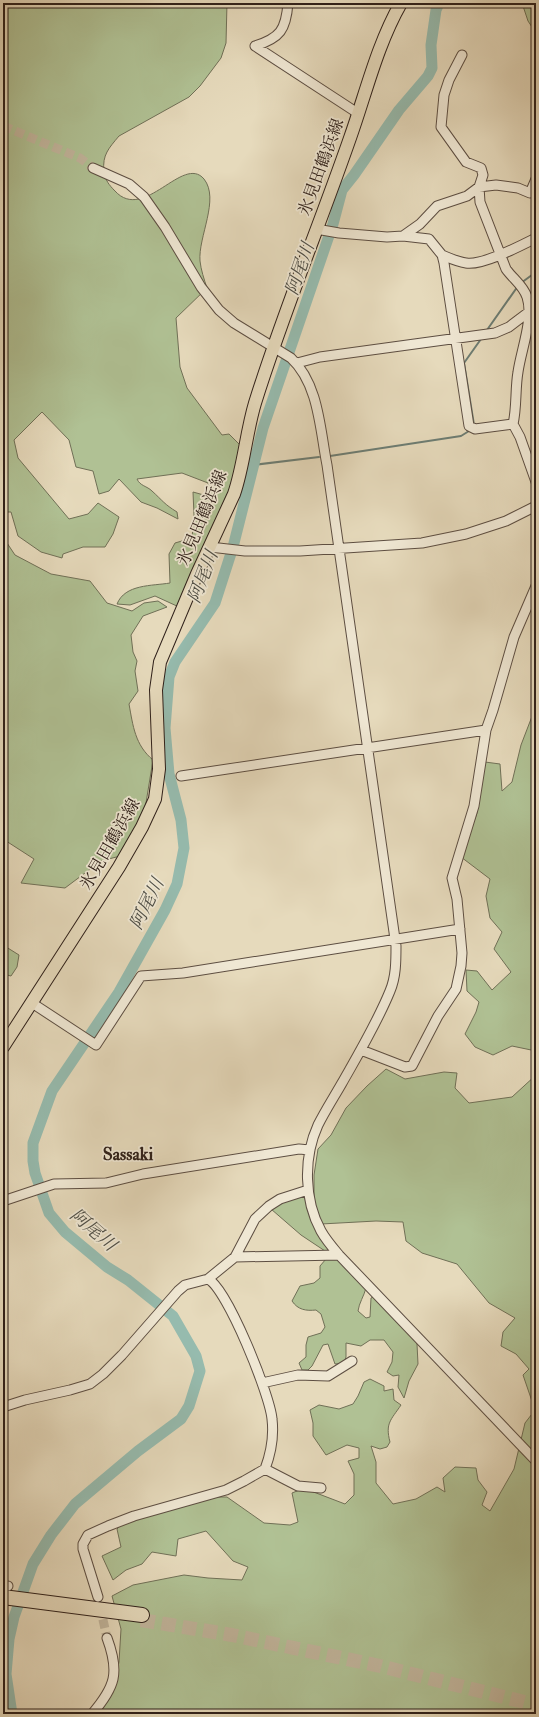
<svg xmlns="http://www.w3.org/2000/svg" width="539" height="1717" font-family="'IM FELL Double Pica','Noto Serif JP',serif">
	<rect width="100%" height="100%" fill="#e6dabc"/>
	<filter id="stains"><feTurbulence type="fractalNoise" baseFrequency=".005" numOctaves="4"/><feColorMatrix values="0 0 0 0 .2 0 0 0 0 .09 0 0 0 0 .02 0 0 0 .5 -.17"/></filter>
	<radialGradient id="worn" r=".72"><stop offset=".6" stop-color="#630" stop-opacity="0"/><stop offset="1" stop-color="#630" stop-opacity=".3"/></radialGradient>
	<!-- green -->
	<path fill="#b0c194" stroke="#707057" d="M3 3H227L226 43 221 58 200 86 189 97 119 136C109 148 102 155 104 171 105 180 109 185 115 191 144 223 183 154 204 179 220 199 198 237 200 261 201 270 204 279 207 288L176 318 180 367 187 388 222 435 229 434 242 447 233 481 179 607 155 596 130 605 117 604C125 584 152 586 170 583L169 554 175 543 192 538 194 515 193 492 211 497 208 483 182 473 137 479C140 486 147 486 152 491 163 501 164 504 177 512L178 519 157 508 141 502 119 479 109 491 99 494 93 471 76 467 69 440 42 412 14 440 18 458 69 519 88 514 98 503 119 517 113 534 105 547H83L63 554 62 558 41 552 18 536 11 512H3Z
		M522 3H536V33L528 21Z
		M3 537 15 555 51 574 90 581 107 603 132 611 144 603 158 601 167 607 143 616 131 635 133 652 137 661 135 671 138 691 129 704C133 726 135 745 153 760L145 809 124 855 101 861 65 888 21 883 34 859 3 839Z
		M536 706V1051L512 1046 493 1055 475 1047 465 1034 476 1012 479 1002 467 991 466 970 477 971 492 990 511 972 494 949 502 932 490 918 486 896 490 879 461 857 477 813 485 762 500 764 502 791 512 782 521 745Z
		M3 945 19 955 17 967 11 976 3 974Z
		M386 1069 405 1079 444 1072 457 1073 455 1088 469 1103 512 1097 536 1075V1714H96L113 1692 119 1662 121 1629 112 1596 133 1585 184 1575 208 1578 242 1580 248 1567 233 1561 206 1531 178 1539 176 1556 152 1552 142 1564 126 1570 113 1580 102 1556 121 1547 117 1529 123 1523 216 1497H227L264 1523 290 1525 298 1522 292 1493 302 1489 311 1491 345 1504 354 1495V1474L348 1461 359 1458V1448L347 1445 326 1455 313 1436V1423L310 1410 319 1405 339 1409 353 1404 358 1396 364 1382 370 1379 384 1386V1391L393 1389 394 1400 401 1405C391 1420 385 1423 390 1442L387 1447 380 1449 371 1446 376 1462V1483L393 1504 416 1499 437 1487 445 1492 443 1478 455 1467 476 1468 478 1480 487 1492 482 1505 490 1511 514 1469 525 1423 535 1410 523 1375 529 1369 516 1354 501 1346 503 1332 515 1318 489 1303 457 1264 422 1253 406 1241 403 1222 376 1221 321 1224 314 1204V1175L318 1149 331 1135 346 1108 367 1086Z
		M300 1196H306L332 1253H328L301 1235 271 1209 284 1200Z
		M336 1258 366 1288C364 1296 359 1303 358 1311L366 1318 370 1317 371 1298 375 1296 415 1336 417 1344 418 1364 409 1381 404 1398 398 1387 399 1375 393 1376 387 1372 392 1362 393 1352 384 1340H370L361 1346 346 1343V1357L344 1363 335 1364 328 1344 323 1345 312 1366 308 1370H302L299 1363 306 1357V1345L308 1337 321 1333 325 1327 321 1314 316 1310C306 1311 298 1310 292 1301L300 1286 314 1283 320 1278V1266L326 1259Z"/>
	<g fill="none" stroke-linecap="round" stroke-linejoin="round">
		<!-- stream -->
		<path stroke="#6d7d73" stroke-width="2" d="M521 283 536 272
			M487 330 518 286
			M474 425 464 363 481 339
			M330 456 461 436 469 431
			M253 465 319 457"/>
		<!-- river -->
		<path stroke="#96bbae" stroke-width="11" d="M12 1714 6 1674 9 1639 14 1617 33 1564 51 1535 75 1504 138 1451 181 1419 189 1406 200 1371 196 1356 173 1316 128 1280 107 1267 65 1232 49 1213 35 1173 33 1161V1143L52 1091 119 992 165 910 177 884 184 848 181 820 169 774 165 728 169 677 175 662 215 603 233 547 263 428 333 224 342 190 354 175 399 110 428 76 432 68 431 45 436 10 439 3"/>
		<!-- minor-tunnel -->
		<path stroke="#c1b59c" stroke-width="9" stroke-dasharray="9 4.5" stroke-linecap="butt" d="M3 126 80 158 93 168
			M100 1606 107 1638"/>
		<!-- highway-tunnel -->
		<path stroke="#c1b59c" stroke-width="14" stroke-dasharray="14 7" stroke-linecap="butt" d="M141 1620 232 1635 380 1666 536 1705"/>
		<!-- minor casing -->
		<g stroke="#5d4e42" stroke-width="11">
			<path id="minor" d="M255 46 359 114
				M255 46C280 38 286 30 288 3
				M462 55 449 80 444 95 441 127 466 162 481 168 483 175 479 187 480 202 506 269C513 279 523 285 527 297 534 318 521 350 518 372 515 389 517 407 513 424L520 437 536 482
				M93 168 129 184 144 197 165 227 201 287 219 310 234 323 291 358C319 384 320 430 327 465L396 946C396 961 396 977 390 991 377 1023 359 1053 342 1083 334 1097 325 1111 318 1125 303 1158 304 1200 321 1231 326 1240 333 1248 339 1255L536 1461
				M316 229 339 233 387 237 403 236 429 239 442 255 444 263 469 426 475 429 513 424
				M403 236 420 224 437 206 467 196 479 187 496 185 518 188 530 193 536 179
				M442 255C449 258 458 262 466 263 482 266 520 246 536 238
				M297 363 320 357 495 333 509 327 530 311H533
				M210 547 245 551H300L422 543 466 534 506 521 536 506
				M181 776 486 730
				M32 1003 96 1045 141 976 183 973 460 929
				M361 1050 405 1067 412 1066 438 1016 456 989 461 966 462 953 457 899 452 878 474 806 486 730 493 710 514 637 536 586
				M3 1201 54 1184 106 1183 143 1174 299 1149 310 1150
				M235 1257 339 1255
				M262 1383 298 1375 328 1376 352 1361
				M3 1407 25 1400 70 1390 90 1384 103 1374 122 1355 178 1291 185 1285 208 1279 235 1257 255 1219 269 1206 280 1199 308 1190
				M265 1469 298 1486 321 1488
				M3 1586H8
				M98 1597 83 1549V1544L88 1535 108 1526 134 1516 226 1490 244 1481 265 1469C271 1453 274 1436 272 1419 270 1395 227 1288 208 1279
				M92 1714C115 1687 120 1673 107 1638"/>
		</g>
		<!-- major casing -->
		<g stroke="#2f201a" stroke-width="14">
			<path id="major" d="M3 1047 119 867 142 827 155 799 159 769 156 690 160 662 197 574 234 494C244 465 246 433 255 403 283 313 319 227 350 138 366 93 377 45 401 3"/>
		</g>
		<!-- highway casing -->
		<g stroke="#2f201a" stroke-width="16">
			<path id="highway" d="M3 1597 142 1615"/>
		</g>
		<!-- minor -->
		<use href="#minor" stroke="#efe7d3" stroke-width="9"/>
		<!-- major -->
		<use href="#major" stroke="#e6dabc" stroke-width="12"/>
		<!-- highway -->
		<use href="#highway" stroke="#e6dabc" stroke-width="14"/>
	</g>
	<g text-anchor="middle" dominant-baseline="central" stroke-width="3.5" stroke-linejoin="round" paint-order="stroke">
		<!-- street labels -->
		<g font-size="17" fill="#2f201a" stroke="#efe7d3">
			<text transform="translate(321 167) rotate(-70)">氷見田鶴浜線</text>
			<text transform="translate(202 518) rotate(-67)">氷見田鶴浜線</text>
			<text transform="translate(110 844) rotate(-60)">氷見田鶴浜線</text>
		</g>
		<!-- water labels -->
		<g font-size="18" font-style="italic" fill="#4e4e46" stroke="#efe7d3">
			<text transform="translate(300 269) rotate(-71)">阿尾川</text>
			<text transform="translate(203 577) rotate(-69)">阿尾川</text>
			<text transform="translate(147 904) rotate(-64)">阿尾川</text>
			<text transform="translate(93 1230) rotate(41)">阿尾川</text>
		</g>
		<!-- neighbourhood labels -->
		<g font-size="18" font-weight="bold" fill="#2f201a" stroke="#efe7d3">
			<text x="128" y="1154">Sassaki</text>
		</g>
	</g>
	<!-- margin -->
	<rect width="539" height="1717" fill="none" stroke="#e6dabc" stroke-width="16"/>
	<rect x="4" y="4" width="531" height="1709" fill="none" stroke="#2f201a" stroke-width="2"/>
	<rect x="8" y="8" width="523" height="1701" fill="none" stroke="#2f201a"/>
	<rect width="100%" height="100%" filter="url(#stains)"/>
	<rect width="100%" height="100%" fill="url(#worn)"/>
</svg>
